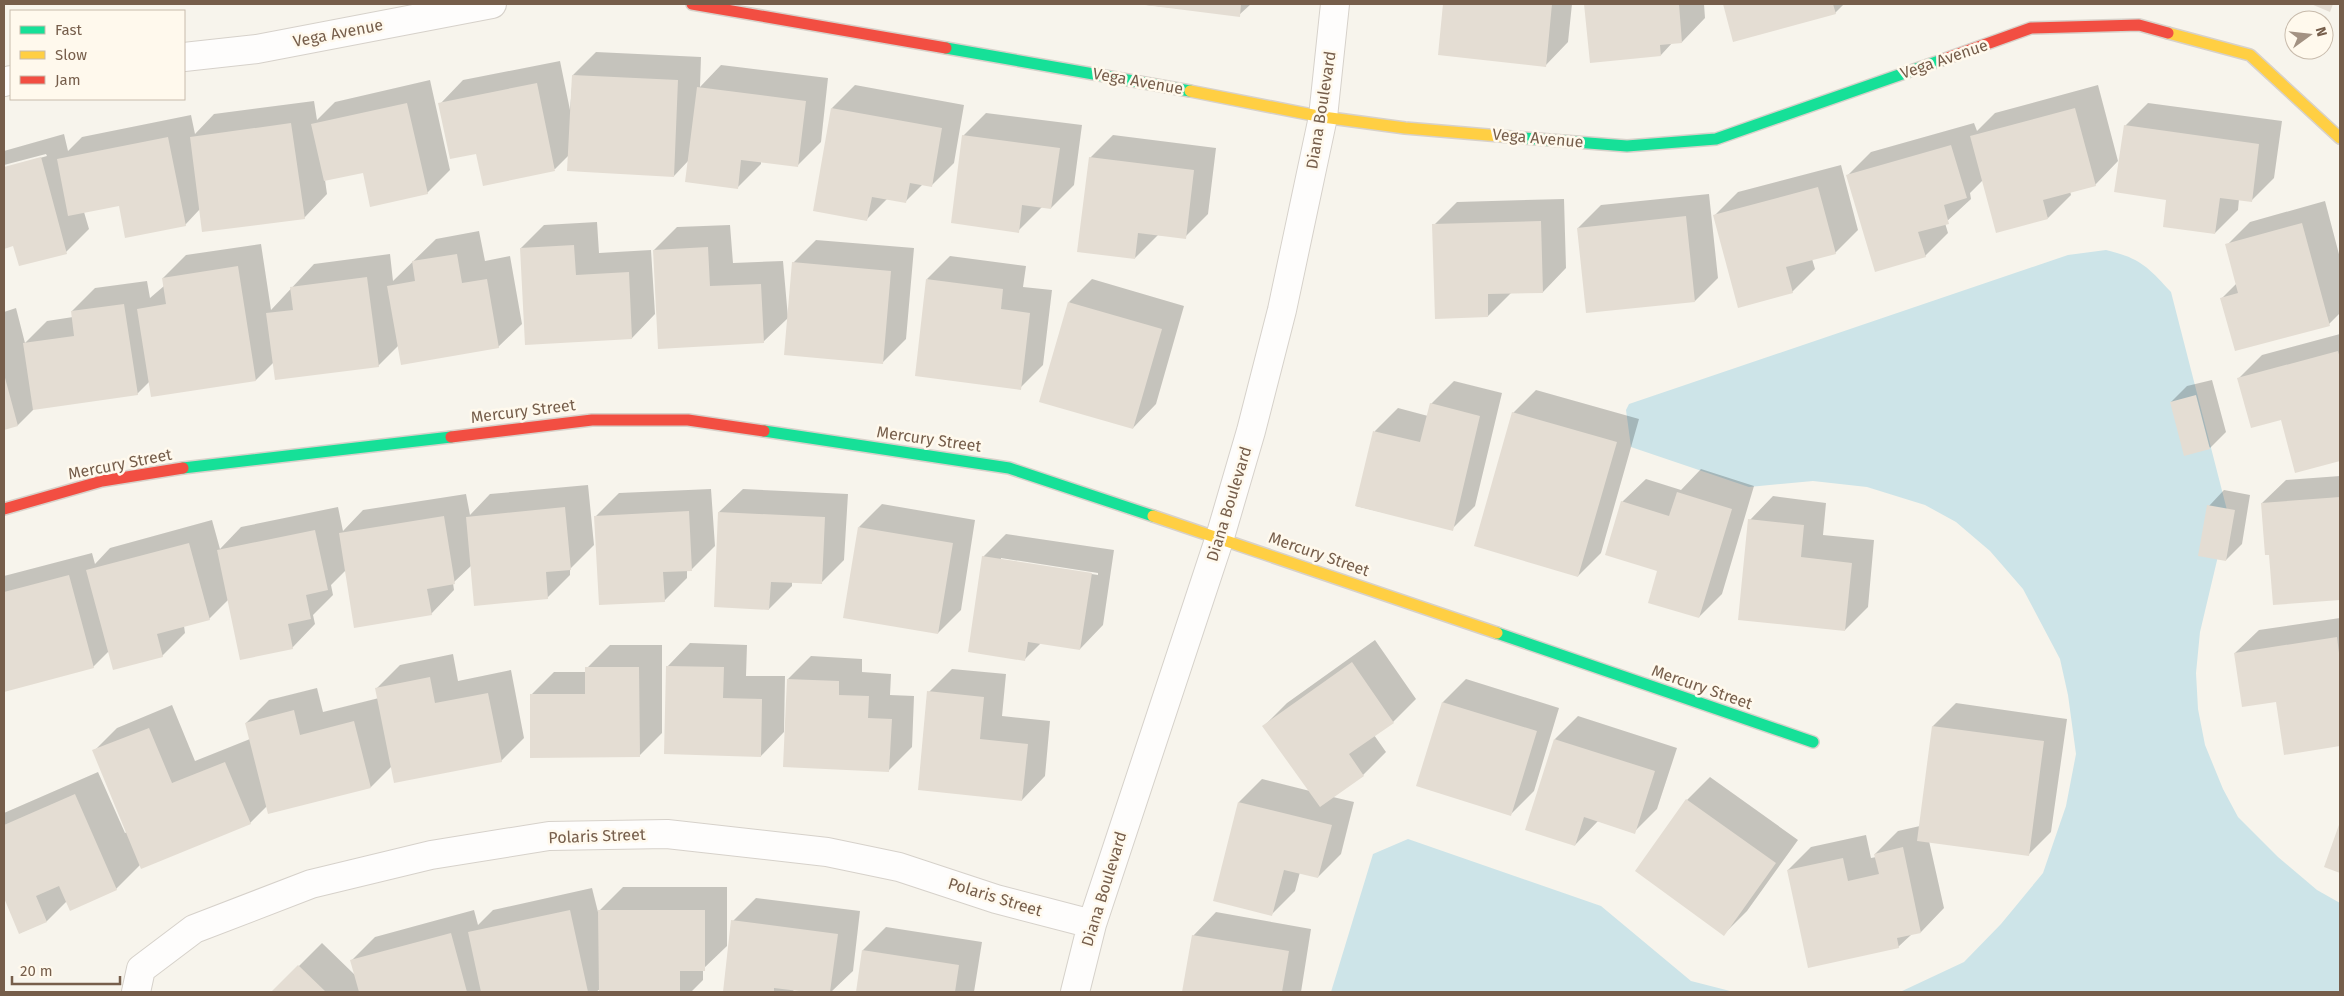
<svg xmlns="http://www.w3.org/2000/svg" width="2344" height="996" font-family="'Fira Sans',sans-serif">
	<rect width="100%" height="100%" fill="#f7f4ec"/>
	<!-- water -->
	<path fill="#cde4e8" d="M2106 250C2140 258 2148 267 2171 292L2228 514 2200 632 2196 673 2198 709 2205 745 2223 789 2238 817 2278 857 2317 890 2340 903V992H1900L1964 962 2001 924 2043 873 2066 806 2076 754 2068 695 2060 659 2023 589 1990 551 1956 522 1925 505 1867 487 1813 481 1749 487 1631 447 1626 410 1629 404 2068 255Z
		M1408 839 1601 906 1691 981 1734 992H1331L1373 854Z"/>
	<!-- shadow -->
	<path fill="#0003" fill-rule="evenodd" d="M1137 4H1251L1239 15Z
		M1445 4H1572L1568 42 1545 66 1439 54Z
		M1585 4H1704L1705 18 1682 42H1673L1661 55 1591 61Z
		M1724 4H1844L1835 13 1734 40Z
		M596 52 701 57 700 87 721 65 828 78 821 142 798 165 761 161V164L737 188 689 160 674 176 569 155 555 169 477 152 440 104 463 80 560 61 570 110 573 75Z
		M430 80 450 170 427 193 364 171 325 180 327 194 304 218 200 209 185 225 120 205 84 212 89 229 66 252 14 244 4 247V168L47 156 46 154 4 165V151L64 134 68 151 82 137 191 115 195 134 214 114 314 101 317 120 335 102Z
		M855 85 964 105 954 163 931 186 923 184 906 201 888 198 867 219 832 108Z
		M2098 85 2118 161 2095 185 2070 191 2071 195 2048 218 1983 180 1970 193 1971 199 1945 223 1948 233 1925 256 1848 175 1871 152 1974 123 1977 131 1995 113Z
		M2148 103 2282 121 2274 178 2251 201 2239 199 2238 210 2215 233 2168 199 2125 126Z
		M986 113 1082 125 1074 185 1051 208 1042 207 1018 231 963 136Z
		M1113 135 1216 148 1208 214 1185 237 1158 235 1135 258 1090 158Z
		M1841 165 1858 230 1835 253 1812 259 1815 269 1792 292 1715 215 1738 192Z
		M1709 194 1718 278 1695 301 1578 228 1601 205Z
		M1564 199 1566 268 1543 292H1512L1488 316 1434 225 1457 202Z
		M2325 201 2340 258V313L2329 324 2222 298 2237 283 2227 245 2250 222Z
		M597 222 599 253 651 250 655 314 632 338 521 248 544 225Z
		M730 225 733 263 783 261 788 318 763 342 654 250 677 227Z
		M479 231 485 261 510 256 522 324 498 347 398 346 378 366 274 362 256 380 150 381 137 394 35 408 18 425 4 429V312L16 308 25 343 47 321 73 317 72 311 95 288 147 281 150 298 164 286 163 278 186 255 261 244 271 310 314 264 390 254 393 281 436 239Z
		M816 240 914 248 906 339 883 362 793 263Z
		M950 256 1026 266 1023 287 1052 290 1043 365 1020 388 927 279Z
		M1092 279 1184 306 1156 404 1133 428 1069 302Z
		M2340 334V460L2296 472 2282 418 2239 378 2262 355Z
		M2212 380 2226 432 2210 448 2171 402 2187 386Z
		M1454 381 1502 393 1475 506 1452 529 1356 506 1375 431 1398 408 1428 416 1431 404Z
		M1536 390 1639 419 1601 553 1578 576 1513 413Z
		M1701 469 1754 486 1722 594 1699 617 1659 570 1622 502 1646 479 1681 490Z
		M2340 476V599L2274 604 2270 554 2262 503 2286 480Z
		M588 485 594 545 570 569V575L547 598 472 565 453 583 454 590 431 614 346 570 331 585 333 595 313 615 315 624 292 648 229 599 209 619 184 626 185 633 162 656 109 651 93 667 4 690V576L92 553 95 564 110 548 212 520 220 549 241 527 338 507 343 531 363 510 466 494 470 515 490 494Z
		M711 489 715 546 692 569 687 570V578L664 601 595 517 619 493Z
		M743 489 848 494 844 560 821 583 792 582V586L769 609 719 512Z
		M2224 490 2250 495 2242 544 2226 560 2209 506Z
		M1773 496 1826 503 1823 535 1874 540 1868 607 1845 630 1750 520Z
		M882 504 975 520 961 610 938 633 859 527Z
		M1006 534 1114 550 1103 625 1080 649 1041 643 1024 660 983 557ZM1001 558 1098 573V575L1001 560Z
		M2340 618V745L2285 753 2277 700 2235 653 2259 630Z
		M1375 640 1416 699 1393 722 1374 735 1386 752 1363 775 1333 797 1354 802 1341 854 1318 877 1300 872 1295 891 1272 914 1215 900 1239 802 1262 779 1310 791 1264 726 1287 703Z
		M690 643 747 645 746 676H785L784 732 761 756 667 667Z
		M610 645H662V733L639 756 531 695 554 672H587V668Z
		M453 654 458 681 511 670 524 738 501 761 392 766 371 787 269 813 267 806 250 823 140 865 116 889 67 901 47 921 20 933 4 895V813L98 772 125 833 127 832 94 751 117 728 172 705 195 761 250 739 246 723 269 700 317 688 323 712 379 698 377 688 400 665Z
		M811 656 862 659V672L891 674 890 695 914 696 912 747 889 770 788 679Z
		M952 669 1006 674 1002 716 1050 721 1045 776 1022 800 929 692Z
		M1466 679 1559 708 1534 791 1511 814 1418 785 1443 702Z
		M1956 703 2067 719 2051 832 2028 855 1929 841 1944 908 1921 932 1912 934 1898 947 1788 870 1811 847 1866 835 1871 858 1876 857 1875 854 1898 831 1920 826 1933 726Z
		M1578 716 1677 748 1657 809 1634 832 1598 821 1575 845 1555 739Z
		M1710 777 1798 840 1747 911 1724 934 1687 800Z
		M623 887H727V946L703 969V980L691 992H600V989L596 992H273L322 943 356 976 352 960 375 937 474 910 478 925 493 910 592 888 598 912Z
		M756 898 860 911 853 971 831 992 794 989 793 992H724L733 921Z
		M1216 912 1311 929 1301 992H1184L1193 936Z
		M886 927 982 942 974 992H857L863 950Z"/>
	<!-- building -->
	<path fill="#e4ddd3" d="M1137 4H1241L1240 17Z
		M1443 4H1552L1546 67 1438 55Z
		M1584 4H1679L1682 43 1660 45 1661 56 1590 63Z
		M1723 4H1833L1836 14 1733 42Z
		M2311 4H2333L2330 12Z
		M572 75 678 80 674 177 567 171Z
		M537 83 555 171 483 186 476 154 450 159 438 103Z
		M697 87 806 101 798 167 741 160 738 189 685 182Z
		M407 103 428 194 370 207 363 173 324 181 311 124Z
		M831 108 942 128 932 187 910 183 906 203 872 197 867 221 813 211Z
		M2075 108 2096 186 2043 200 2048 219 1996 233 1970 136Z
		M291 123 305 219 202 232 190 137Z
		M2124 125 2259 144 2252 202 2220 198 2215 234 2163 227 2166 200 2114 192Z
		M962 135 1060 148 1051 209 1022 205 1019 233 951 223Z
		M168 137 186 226 125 238 119 206 68 216 57 159Z
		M1951 145 1967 198 1944 205 1949 224 1918 232 1926 257 1875 272 1846 175Z
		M41 157 67 254 19 266 13 246 4 249V167Z
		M1089 157 1194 170 1186 239 1138 233 1135 259 1077 252Z
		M1818 187 1836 254 1786 267 1793 293 1738 308 1713 215Z
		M1686 216 1695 302 1586 313 1577 228Z
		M1541 221 1543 293 1488 294V317L1435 319 1432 224Z
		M2302 223 2330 326 2235 351 2220 298 2238 293 2225 244Z
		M574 245 576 275 629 272 632 339 525 345 520 248Z
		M708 247 710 286 761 284 764 343 658 349 653 250Z
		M457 254 462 283 487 279 499 348 401 365 387 286 415 281 412 261Z
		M792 262 891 271 883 364 784 355Z
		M238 266 256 381 151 397 137 309 166 304 162 278Z
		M367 277 379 367 275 380 266 313 293 310 290 287Z
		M926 279 1003 289 1001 309 1030 313 1021 390 915 376Z
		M1068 302 1162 329 1133 429 1039 402Z
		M124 304 138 395 33 410 23 343 74 336 71 311Z
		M2338 351 2340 358V461L2295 473 2281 420 2251 428 2237 378Z
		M4 374 18 426 4 430Z
		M2196 395 2210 449 2184 456 2170 402Z
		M1430 403 1480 416 1453 531 1355 506 1373 431 1420 442Z
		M1512 412 1617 442 1578 577 1474 546Z
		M1677 492 1732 509 1699 618 1648 603 1657 571 1605 555 1621 501 1669 516Z
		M2340 497V600L2273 605 2269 555H2265L2261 503Z
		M2207 505 2235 510 2226 561 2198 556Z
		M565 507 571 570 546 572 548 599 474 606 466 517Z
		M689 511 692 571 663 572 665 602 599 605 594 516Z
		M718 512 825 517 822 584 771 582 769 610 714 607Z
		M444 516 455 584 427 589 432 615 354 628 339 533Z
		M1748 519 1804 525 1801 557 1852 563 1845 631 1738 620Z
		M858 527 953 543 938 634 843 618Z
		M315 530 328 590 306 595 311 619 288 624 293 649 240 660 217 550Z
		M189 543 210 620 157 634 163 657 113 670 86 570Z
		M982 556 1092 573 1080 650 1028 642 1025 661 968 652Z
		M69 575 94 668 4 692V592Z
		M2337 637 2340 661V746L2284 755 2276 702 2242 707 2234 653Z
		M1352 662 1394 723 1349 754 1364 776 1320 807 1262 726Z
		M666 666 724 667 723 698 762 699 761 757 664 754Z
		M585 667H639L640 757 530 758V694H585Z
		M430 677 435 703 488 693 502 762 394 783 375 688Z
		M787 679 839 681V695L869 696 868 718 892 719 889 772 783 767Z
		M927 691 984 697 980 739 1028 744 1022 801 918 790Z
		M1442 702 1537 731 1511 816 1416 786Z
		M294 710 300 735 354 721 371 788 268 814 245 723Z
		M1932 726 2044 741 2029 856 1917 841Z
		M149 728 172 783 225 762 251 824 141 869 92 750Z
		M1554 739 1655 771 1635 834 1584 817 1575 846 1525 830Z
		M75 794 117 890 70 911 59 886 36 896 47 922 19 934 4 898V825Z
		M1686 799 1776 863 1724 936 1635 871Z
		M1238 802 1332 825 1318 878 1284 870 1272 916 1213 901Z
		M2340 822V873L2324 867Z
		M1903 847 1921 933 1897 938 1899 948 1808 968 1787 870 1843 858 1848 881 1879 874 1874 854Z
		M570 910 588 992H481L468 932Z
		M598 910H705V971H680V992H599Z
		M731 920 838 934 830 992H807L774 988V992H723Z
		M451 933 467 992H359L350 960Z
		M1192 935 1289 951 1282 992H1182Z
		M862 950 959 965 955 992H856Z
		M298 965 326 992H271Z"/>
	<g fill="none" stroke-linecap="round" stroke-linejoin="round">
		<!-- street casing -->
		<g stroke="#d6d1ca" stroke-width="30">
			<path id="street" d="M184 57 257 49 492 4
				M4 82 11 80
				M136 992 141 969 194 929 311 884 431 855 549 836 667 834 827 852 899 867 996 899 1092 924
				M1075 992 1092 924 1220 537 1251 431 1282 310 1323 117 1335 4"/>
		</g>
		<!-- fast casing -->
		<g stroke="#d7d1ca" stroke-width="14">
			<path id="fast" d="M946 48 1190 91
				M1512 137 1627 146 1716 139 1942 60
				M764 431 1009 468 1153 516
				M183 468 451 437
				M1497 633 1813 742"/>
		</g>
		<!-- slow casing -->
		<g stroke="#d7d1ca" stroke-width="14">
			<path id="slow" d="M2168 33 2250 55 2340 138
				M1190 91 1323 117 1405 128 1512 137
				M1153 516 1497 633"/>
		</g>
		<!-- jam casing -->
		<g stroke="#d7d1ca" stroke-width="14">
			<path id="jam" d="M692 4 946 48
				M1942 60 2031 28 2139 25 2168 33
				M451 437 592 420H688L764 431
				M4 509 102 481 183 468"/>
		</g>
		<!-- street -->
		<use href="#street" stroke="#fefdfc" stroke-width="28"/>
		<!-- fast -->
		<use href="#fast" stroke="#16e098" stroke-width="11"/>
		<!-- slow -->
		<use href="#slow" stroke="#ffcf43" stroke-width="11"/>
		<!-- jam -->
		<use href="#jam" stroke="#f24e42" stroke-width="11"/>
	</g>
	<g text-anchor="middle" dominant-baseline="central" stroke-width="5" stroke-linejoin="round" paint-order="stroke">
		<!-- street labels -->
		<g font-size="16" fill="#765e4b" stroke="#fff9ed">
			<text transform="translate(338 33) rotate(-11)">Vega Avenue</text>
			<text transform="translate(1944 59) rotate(-19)">Vega Avenue</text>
			<text transform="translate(1138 81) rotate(10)">Vega Avenue</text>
			<text transform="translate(1321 110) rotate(-81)">Diana Boulevard</text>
			<text transform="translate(1538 138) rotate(5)">Vega Avenue</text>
			<text transform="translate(523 411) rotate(-7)">Mercury Street</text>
			<text transform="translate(929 439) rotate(8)">Mercury Street</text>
			<text transform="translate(120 464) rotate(-11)">Mercury Street</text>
			<text transform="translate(1229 504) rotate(-73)">Diana Boulevard</text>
			<text transform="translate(1319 554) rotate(19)">Mercury Street</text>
			<text transform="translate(1702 687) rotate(19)">Mercury Street</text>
			<text transform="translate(597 836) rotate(-2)">Polaris Street</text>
			<text transform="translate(1104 889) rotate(-73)">Diana Boulevard</text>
			<text transform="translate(995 897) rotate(17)">Polaris Street</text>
		</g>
	</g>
	<!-- border -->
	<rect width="2344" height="996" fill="none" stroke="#765e4b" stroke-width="10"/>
	<!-- legend -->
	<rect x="10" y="10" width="175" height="90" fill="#fff9ed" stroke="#c8bbac"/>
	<rect x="20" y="26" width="25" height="8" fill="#16e098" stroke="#c8bbac"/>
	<text x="55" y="35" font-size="15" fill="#765e4b">Fast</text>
	<rect x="20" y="51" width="25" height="8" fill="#ffcf43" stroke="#c8bbac"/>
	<text x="55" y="60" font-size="15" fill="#765e4b">Slow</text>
	<rect x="20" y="76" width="25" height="8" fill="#f24e42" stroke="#c8bbac"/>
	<text x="55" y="85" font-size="15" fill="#765e4b">Jam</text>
	<!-- north arrow -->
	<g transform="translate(2309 35) rotate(75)"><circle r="24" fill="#fff9ed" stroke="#c8bbac"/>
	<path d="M0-4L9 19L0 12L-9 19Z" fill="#a39283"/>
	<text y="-8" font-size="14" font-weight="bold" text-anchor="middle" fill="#765e4b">N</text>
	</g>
	<!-- scale -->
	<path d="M12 976v8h108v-8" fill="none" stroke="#765e4b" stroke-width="2.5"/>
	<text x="20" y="976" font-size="15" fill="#765e4b" stroke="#fff9ed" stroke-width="4" paint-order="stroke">20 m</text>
</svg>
